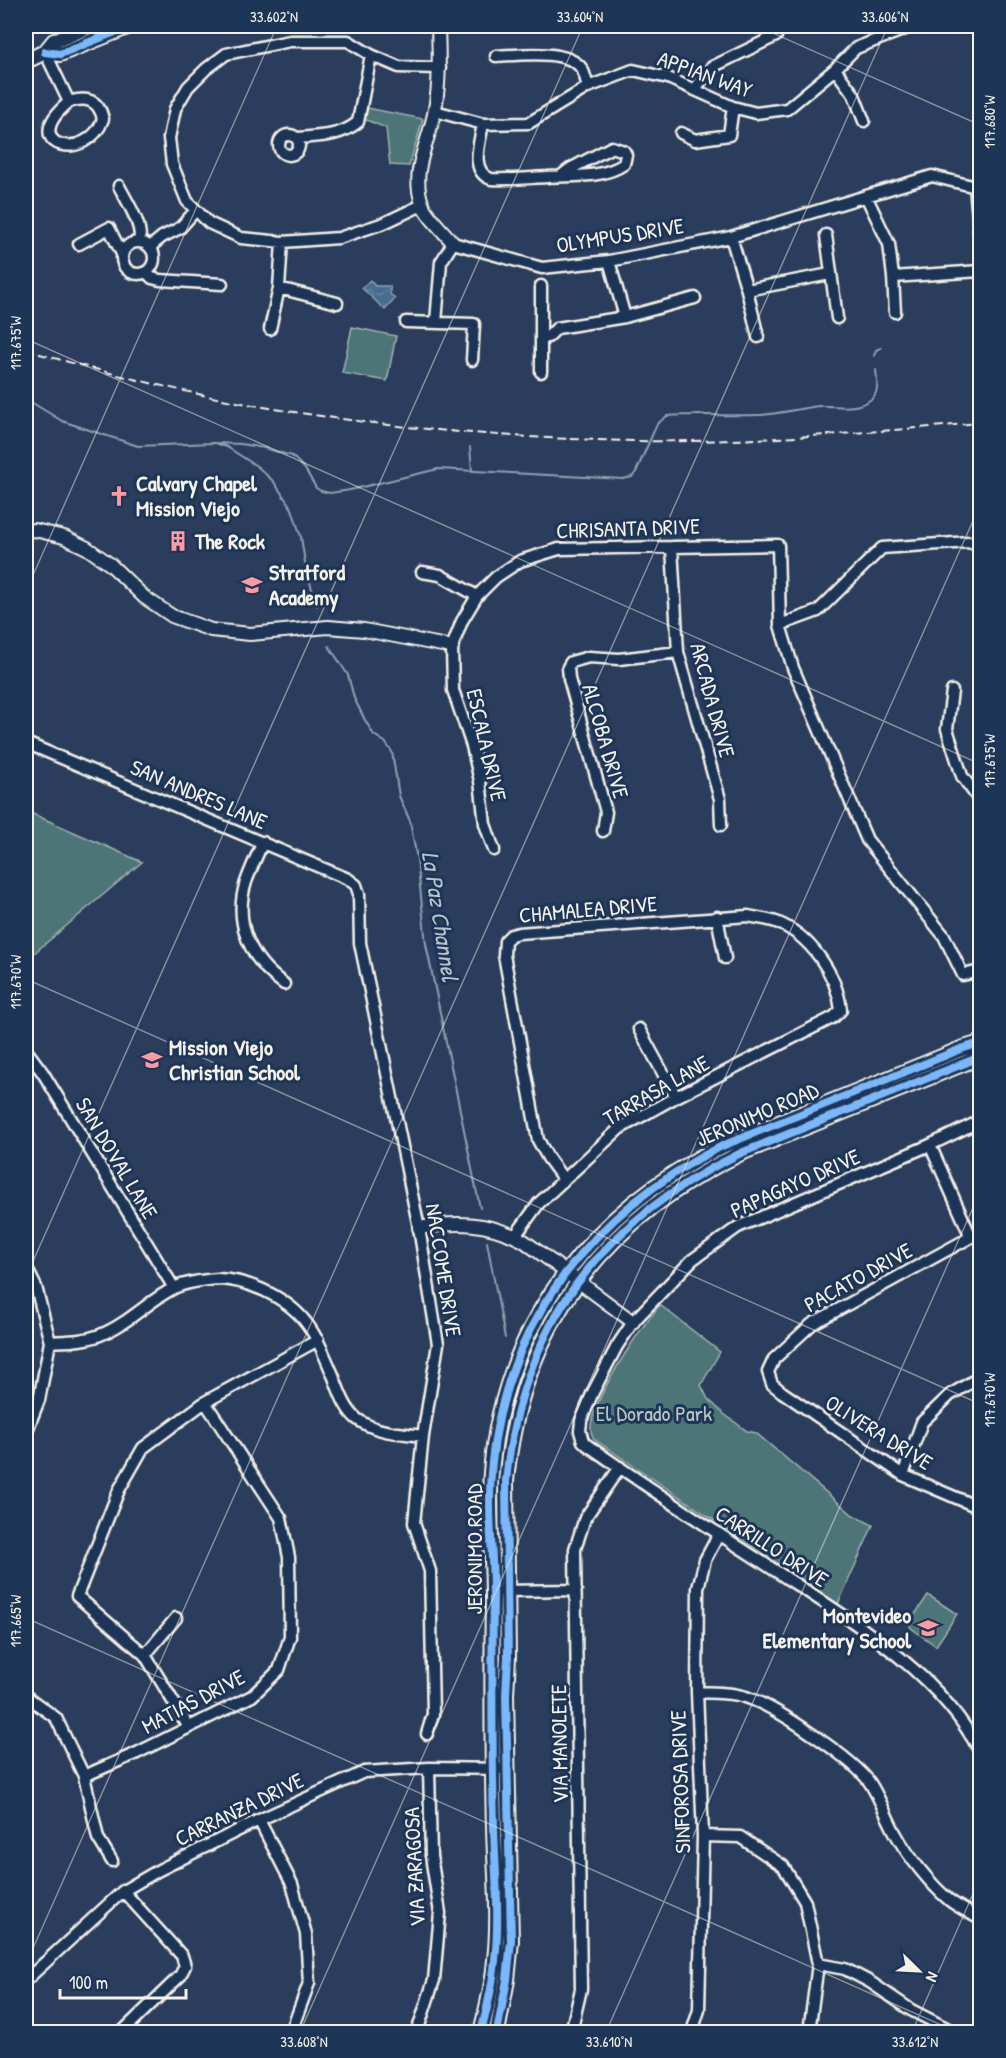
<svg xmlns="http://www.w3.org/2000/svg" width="1006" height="2058" font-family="'Patrick Hand',sans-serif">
	<defs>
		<pattern id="water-waves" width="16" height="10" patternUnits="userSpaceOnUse" patternTransform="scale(1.5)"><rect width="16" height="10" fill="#466d8e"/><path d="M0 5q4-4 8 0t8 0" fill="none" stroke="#61829e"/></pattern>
	</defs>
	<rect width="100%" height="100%" fill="#2b3d5c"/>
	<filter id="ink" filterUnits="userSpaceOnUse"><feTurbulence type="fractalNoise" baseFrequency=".0167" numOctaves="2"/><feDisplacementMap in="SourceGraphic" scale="12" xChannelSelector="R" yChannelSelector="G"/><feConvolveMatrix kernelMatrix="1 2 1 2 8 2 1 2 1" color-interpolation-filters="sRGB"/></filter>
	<g filter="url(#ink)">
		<!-- green -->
		<path fill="#4d7578" stroke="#a0b3b0" stroke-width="1.5" d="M367 108 423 119 409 166 390 165 386 128 364 119Z
			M352 327 396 336 387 381 342 373Z
			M26 811 142 862 26 960Z
			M660 1305 720 1352 701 1385 708 1399 724 1414 747 1431 756 1433 853 1515 873 1525 838 1604 594 1439C593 1438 591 1432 591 1431 588 1404 642 1326 660 1305Z
			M928 1595 957 1614 936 1646 911 1628 909 1623Z"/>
		<!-- water -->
		<path fill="url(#water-waves)" stroke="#8ca2b2" stroke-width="1.5" d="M370 280 375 286H390V294L395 299 385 310 362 288Z"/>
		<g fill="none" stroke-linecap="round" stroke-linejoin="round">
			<!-- stream -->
			<path stroke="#8ca2b2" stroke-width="2" d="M874 356 876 350 881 348
				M26 399 62 421 138 446 213 443
				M213 443 241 444 264 448 292 456 305 469 316 488 321 491 330 493 350 490 438 469 623 479 632 477 636 472 657 424 667 416C698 414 729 416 760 415 780 414 800 408 820 406 837 405 854 411 870 400 880 393 877 381 876 370
				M218 444 227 447 258 467 274 482 292 509 301 537 306 569 317 606
				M470 447 472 471
				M329 646 348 675 354 698 366 722 374 735 385 742 392 752 399 796 410 821 417 859 426 944 480 1208
				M487 1242 505 1338"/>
			<!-- minor casing -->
			<g stroke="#f4f1e8" stroke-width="15">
				<path id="minor" d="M45 52 69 102C15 147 88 164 103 119 99 100 86 96 69 102
					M496 56C518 55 568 48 582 69 585 74 586 81 588 87
					M835 69 854 95 864 121
					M695 89 712 67 776 36
					M435 111 483 124 529 123 588 87 633 70 668 78 733 107 756 113 787 109 835 69 856 48 913 26
					M483 124C480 142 469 171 491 179 509 180 528 178 547 177 572 175 602 179 624 164L626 155 624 151 612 147 570 169 561 176
					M681 133 695 140 729 135 733 107
					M279 145a10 10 0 1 1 20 0a10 10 0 1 1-20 0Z
					M297 138C319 136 340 137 358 122L371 55
					M975 185 980 242
					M119 186C126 200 144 227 139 241
					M866 196 889 244 893 277 895 312
					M422 205 384 223 339 238 282 242 241 238 209 223 187 201 172 164 169 138 175 109 188 87 206 69 226 54 290 41H348L371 55 399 67 440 68
					M826 235 837 318
					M731 237 747 290 758 337
					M122 258a16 16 0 1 1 32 0a16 16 0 1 1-32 0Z
					M79 244 109 228 122 254
					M150 247 162 237 180 228 196 210
					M609 261 625 317
					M146 272 152 278 160 280 222 284
					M893 277 980 271
					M279 288 337 303
					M747 290 830 274
					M406 322 474 324 472 360
					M436 322 441 262 453 243 542 268 609 261 731 237 932 176 980 188
					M270 329 279 288 282 242
					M541 337H548L557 328 625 317 695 298
					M541 372V286
					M672 547 678 652 720 799 721 825
					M422 572 440 575 477 596
					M780 625 818 611 882 548 969 542 980 546
					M952 691 947 729 962 776 980 801
					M26 743 348 879 356 885 359 894 360 943 419 1228 438 1344 423 1436 414 1523 430 1571 433 1714 427 1734
					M603 831 606 812 569 679 568 667 571 662 589 657 619 659 678 652
					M263 842C257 855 251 868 246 882 233 923 250 960 284 984
					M494 850 485 824 480 781 472 746 453 690 452 647 462 621 477 596 496 577 520 561 559 549 778 545 780 625 793 668 867 840 944 936 963 975 980 971
					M717 917 725 958
					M639 1029 676 1097
					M26 1050 43 1073 174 1288
					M980 1121 930 1145 738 1227 692 1260 633 1322 617 1346 592 1394 581 1421 580 1431 583 1441 587 1445C645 1485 703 1524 762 1562 837 1612 939 1669 980 1752
					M930 1145 971 1237
					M980 1233 971 1237 812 1324 774 1359 768 1372 772 1384 782 1392 903 1475 980 1508
					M515 1236 539 1203 619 1129 676 1097 834 1017 841 1010C837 974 810 935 776 922 767 919 757 918 748 916L519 933 511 935 505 941 504 955 538 1140 548 1158 564 1180
					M26 1267 36 1287 50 1342 39 1400 26 1433
					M50 1342C67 1341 84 1341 100 1335 128 1324 148 1301 174 1288 187 1282 204 1280 218 1279 234 1279 249 1284 263 1290 306 1310 315 1333 333 1375 339 1390 344 1408 357 1419 376 1433 401 1433 423 1436
					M903 1475 922 1422 950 1395 980 1377
					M501 1591 576 1590
					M145 1655 176 1618
					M697 1692C715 1693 734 1692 751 1699 778 1709 855 1760 870 1783 881 1800 887 1819 897 1836 908 1856 931 1885 949 1900 958 1907 970 1913 980 1919
					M26 1696 56 1718 84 1776 98 1838 112 1861
					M188 1726 145 1655 77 1596 119 1490 143 1448 205 1402 318 1340
					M84 1776 137 1753 252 1696 279 1670 290 1637 289 1557 281 1518 205 1402
					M259 1820 292 1884 306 1934 309 1983 291 2032
					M703 1836 740 1837 783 1866 805 1902 818 1964 809 2032
					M818 1964 845 1969 870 1982 911 2010 954 2032
					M26 1980 123 1891 159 1870 259 1820 364 1772 429 1768 508 1769
					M122 2032 180 1976 185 1966 182 1956 123 1891
					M417 2032 434 1980 440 1913 431 1856 429 1768
					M571 2032 581 1989 575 1549 585 1518 620 1467
					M692 2032 699 2010 703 1836 697 1692 698 1588 705 1560 719 1534"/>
			</g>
			<!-- tertiary casing -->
			<g stroke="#f4f1e8" stroke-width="16">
				<path id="tertiary" d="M438 26C439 54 440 81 435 109 430 141 410 169 422 203 425 214 445 233 453 243
					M26 531 35 530 64 537 87 548 111 565 144 597 172 616 211 630 250 634 328 627 364 630 452 647
					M419 1228C457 1221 489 1222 524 1241L633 1322"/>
			</g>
			<!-- secondary casing -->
			<g stroke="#f4f1e8" stroke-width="18">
				<path id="secondary" d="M45 52 60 54 130 26
					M26 61 45 52 54 41 90 26
					M481 2032C487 2009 493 1985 495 1960 500 1916 495 1871 494 1827 492 1750 492 1673 493 1595 493 1551 487 1507 492 1462 507 1318 595 1210 722 1146L961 1049 980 1043
					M497 2032 507 1980 511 1941 506 1695 508 1657 506 1481C521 1325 602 1220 741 1153L980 1057"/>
			</g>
			<!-- minor -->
			<use href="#minor" stroke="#1d3557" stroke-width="10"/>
			<!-- tertiary -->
			<use href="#tertiary" stroke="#1d3557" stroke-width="12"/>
			<!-- secondary -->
			<use href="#secondary" stroke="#1d3557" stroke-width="14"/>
			<!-- rail -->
			<path stroke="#f4f1e8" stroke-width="2" stroke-dasharray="9 4.5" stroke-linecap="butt" d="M26 350C120 377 216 401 314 415 421 431 529 439 637 441 751 443 867 432 980 423"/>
			<!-- cycleway casing -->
			<g stroke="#1d3557" stroke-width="11">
				<path id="cycleway" d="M45 52 60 54 130 26
					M481 2032C487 2009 493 1985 495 1960 500 1916 495 1871 494 1827 492 1750 492 1673 493 1595 493 1551 487 1507 492 1462 507 1318 595 1210 722 1146L961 1049 980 1043
					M497 2032 507 1980 511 1941 506 1695 508 1657 506 1481C521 1325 602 1220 741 1153L980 1057"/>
			</g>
			<!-- cycleway -->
			<use href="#cycleway" stroke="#7ab7fb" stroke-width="8"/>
		</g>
	</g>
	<!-- ticks -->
	<path fill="none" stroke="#f4f1e8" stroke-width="1.5" stroke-opacity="0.45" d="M757 26 980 125M26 339 980 764M26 591 277 26M26 979 980 1404M26 1277 583 26M26 1618 957 2032M26 1964 888 26M300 2032 980 505M606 2032 980 1192M912 2032 980 1878"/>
	<!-- icons -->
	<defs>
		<g id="church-bare" transform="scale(1.62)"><path d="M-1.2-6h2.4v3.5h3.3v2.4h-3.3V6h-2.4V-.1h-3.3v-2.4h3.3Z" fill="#ff9aa2" stroke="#1d3557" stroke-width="2.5" paint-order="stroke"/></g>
		<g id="building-bare" transform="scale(1.62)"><path d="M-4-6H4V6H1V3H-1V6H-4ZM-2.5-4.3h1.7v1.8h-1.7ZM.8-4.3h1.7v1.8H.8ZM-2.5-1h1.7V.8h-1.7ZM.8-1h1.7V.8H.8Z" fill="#ff9aa2" stroke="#1d3557" stroke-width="2.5" paint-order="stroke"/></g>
		<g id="school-bare" transform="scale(1.62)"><path d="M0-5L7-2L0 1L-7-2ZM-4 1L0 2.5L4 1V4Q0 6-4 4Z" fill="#ff9aa2" stroke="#1d3557" stroke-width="2.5" paint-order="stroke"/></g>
	</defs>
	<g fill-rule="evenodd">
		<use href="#church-bare" x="119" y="496"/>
		<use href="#building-bare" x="178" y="541"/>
		<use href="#school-bare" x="252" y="585"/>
		<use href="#school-bare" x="152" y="1060"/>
		<use href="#school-bare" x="928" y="1628"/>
	</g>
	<g text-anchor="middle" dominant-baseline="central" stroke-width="6" stroke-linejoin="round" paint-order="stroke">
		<!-- street labels -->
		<g font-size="22" fill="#f4f1e8" stroke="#1d3557">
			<text transform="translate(705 74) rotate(20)">APPIAN WAY</text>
			<text transform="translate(620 235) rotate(-9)">OLYMPUS DRIVE</text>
			<text transform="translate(628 528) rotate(-2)">CHRISANTA DRIVE</text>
			<text transform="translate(713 700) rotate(75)">ARCADA DRIVE</text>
			<text transform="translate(606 741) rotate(74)">ALCOBA DRIVE</text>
			<text transform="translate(487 745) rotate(77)">ESCALA DRIVE</text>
			<text transform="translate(199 794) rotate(23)">SAN ANDRES LANE</text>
			<text transform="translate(588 909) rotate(-5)">CHAMALEA DRIVE</text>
			<text transform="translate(656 1090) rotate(-30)">TARRASA LANE</text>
			<text transform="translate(757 1114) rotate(-23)">JERONIMO ROAD</text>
			<text transform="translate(117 1158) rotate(59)">SAN DOVAL LANE</text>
			<text transform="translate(795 1183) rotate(-24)">PAPAGAYO DRIVE</text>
			<text transform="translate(444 1270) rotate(81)">NACCOME DRIVE</text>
			<text transform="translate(858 1277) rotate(-29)">PACATO DRIVE</text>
			<text transform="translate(879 1432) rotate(32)">OLIVERA DRIVE</text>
			<text transform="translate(772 1546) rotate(33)">CARRILLO DRIVE</text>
			<text transform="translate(474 1549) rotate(-90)">JERONIMO ROAD</text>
			<text transform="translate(193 1701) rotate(-28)">MATIAS DRIVE</text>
			<text transform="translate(559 1744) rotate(-91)">VIA MANOLETE</text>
			<text transform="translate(680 1782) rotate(-92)">SINFOROSA DRIVE</text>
			<text transform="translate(239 1809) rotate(-26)">CARRANZA DRIVE</text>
			<text transform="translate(414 1867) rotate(-93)">VIA ZARAGOSA</text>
		</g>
		<!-- poi labels -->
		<g font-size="22" font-weight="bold" fill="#f4f1e8" stroke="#1d3557" text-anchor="start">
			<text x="136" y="483">Calvary Chapel<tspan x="136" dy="25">Mission Viejo</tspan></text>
			<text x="195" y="541">The Rock</text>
			<text x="269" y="572">Stratford<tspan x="269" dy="25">Academy</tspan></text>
			<text x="169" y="1047">Mission Viejo<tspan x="169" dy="25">Christian School</tspan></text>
			<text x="911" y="1615" text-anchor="end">Montevideo<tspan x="911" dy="25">Elementary School</tspan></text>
		</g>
		<!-- park labels -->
		<g font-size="22" fill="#bac6c1" stroke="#1d3557">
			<text x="654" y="1413">El Dorado Park</text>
		</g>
		<!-- water labels -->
		<g font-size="24" font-style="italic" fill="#b7c3c8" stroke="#1d3557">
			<text transform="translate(441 916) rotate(81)">La Paz Channel</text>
		</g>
	</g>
	<!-- margin -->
	<rect width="1006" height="2058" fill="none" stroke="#1d3557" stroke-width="66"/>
	<!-- north arrow -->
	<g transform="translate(919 1971) rotate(114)" stroke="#1d3557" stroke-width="4.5" paint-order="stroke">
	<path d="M0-4.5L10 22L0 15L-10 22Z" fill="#f4f1e8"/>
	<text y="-9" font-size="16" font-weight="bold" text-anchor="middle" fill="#f4f1e8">N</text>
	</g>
	<!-- scale -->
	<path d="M60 1989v9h126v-9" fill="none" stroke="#f4f1e8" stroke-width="3"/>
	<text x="69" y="1989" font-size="18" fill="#f4f1e8" stroke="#1d3557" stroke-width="4.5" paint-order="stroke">100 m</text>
	<rect x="33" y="33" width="940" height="1992" fill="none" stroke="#f4f1e8" stroke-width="2"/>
	<g font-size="15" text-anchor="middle" fill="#f4f1e8">
		<text x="274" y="22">33.602°N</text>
		<text x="580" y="22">33.604°N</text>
		<text x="885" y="22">33.606°N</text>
		<text transform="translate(990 122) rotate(-90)" y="5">117.680°W</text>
		<text transform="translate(16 343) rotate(-90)" y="5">117.675°W</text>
		<text transform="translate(990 761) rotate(-90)" y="5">117.675°W</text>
		<text transform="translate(16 982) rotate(-90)" y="5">117.670°W</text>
		<text transform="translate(990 1400) rotate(-90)" y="5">117.670°W</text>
		<text transform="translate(16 1621) rotate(-90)" y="5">117.665°W</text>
		<text x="304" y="2047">33.608°N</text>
		<text x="609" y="2047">33.610°N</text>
		<text x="915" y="2047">33.612°N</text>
	</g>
</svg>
